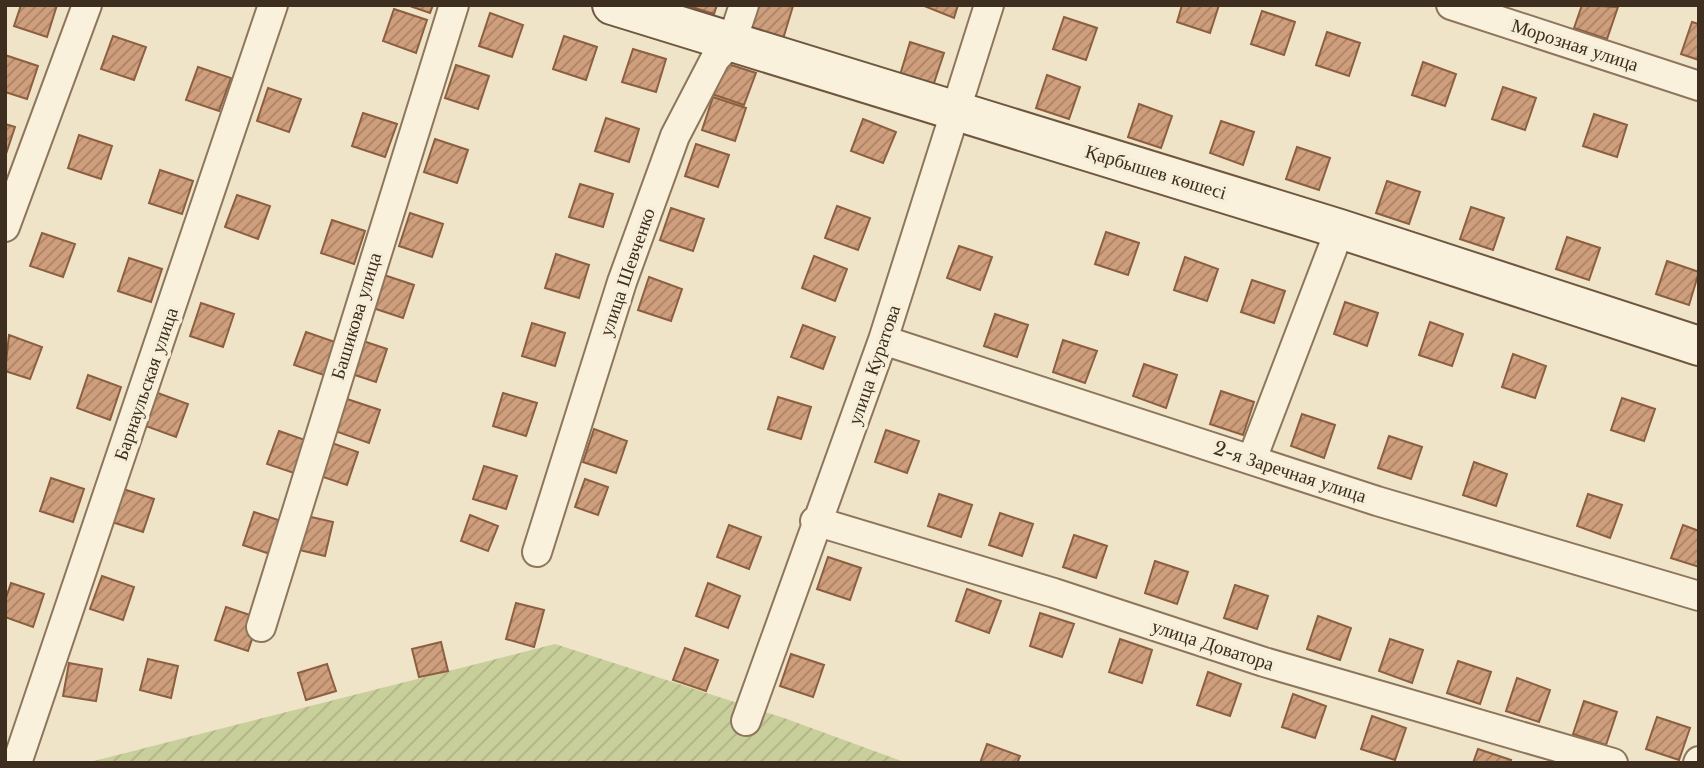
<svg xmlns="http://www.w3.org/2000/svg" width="1704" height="768" font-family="'Libre Baskerville',serif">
	<defs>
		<pattern id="garden-furrows" width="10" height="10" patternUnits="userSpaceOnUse" patternTransform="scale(1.75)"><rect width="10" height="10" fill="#c9cf9b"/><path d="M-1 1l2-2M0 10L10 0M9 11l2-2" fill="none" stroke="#aeb285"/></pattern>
		<pattern id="building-hatch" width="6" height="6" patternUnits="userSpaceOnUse" patternTransform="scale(1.75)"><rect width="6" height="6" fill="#cf9f7d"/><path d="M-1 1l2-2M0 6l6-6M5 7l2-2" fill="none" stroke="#a98266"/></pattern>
	</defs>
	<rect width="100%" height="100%" fill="#f0e4c8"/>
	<!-- garden -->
	<path fill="url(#garden-furrows)" d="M555 644 784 718 907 763H86Z"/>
	<!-- building -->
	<path fill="url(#building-hatch)" stroke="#8d5f41" stroke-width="2" d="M21 5H57L47 37 14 26Z
		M407 5H433L430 13Z
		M685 5H717L714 14Z
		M757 5 793 6 783 39 749 29Z
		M922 5H958L954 18Z
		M1182 5H1219L1210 33 1177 22Z
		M1582 5 1618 7 1607 39 1574 28Z
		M394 9 427 20 416 53 383 41Z
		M1262 11 1295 22 1284 55 1251 44Z
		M490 13 523 25 512 57 479 46Z
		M1064 17 1097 28 1086 60 1053 49Z
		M1692 22 1699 24V60L1681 54Z
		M1327 32 1360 43 1349 76 1316 65Z
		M113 36 146 47 134 80 101 69Z
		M564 36 597 47 586 80 553 69Z
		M910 42 944 53 933 86 900 75Z
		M633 49 666 59 656 92 622 82Z
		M5 55 38 66 27 99 5 92Z
		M722 62 756 73 744 105 712 94Z
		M1423 62 1456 74 1445 106 1412 95Z
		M456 65 489 76 478 109 445 98Z
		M198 67 231 78 219 111 186 100Z
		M1047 75 1080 87 1069 119 1036 108Z
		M1503 87 1536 98 1525 130 1492 119Z
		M268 88 301 99 289 132 257 121Z
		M713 97 746 108 735 141 702 130Z
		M1139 104 1172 116 1161 148 1128 137Z
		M363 113 397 124 385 157 352 146Z
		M1594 114 1627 125 1617 157 1583 146Z
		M606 118 639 129 629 162 595 151Z
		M863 119 896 132 883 163 851 151Z
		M1221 121 1254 132 1243 165 1210 153Z
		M5 124 15 127 5 157Z
		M79 135 112 146 101 179 68 168Z
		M435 139 468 150 457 183 424 172Z
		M696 144 729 155 718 187 685 176Z
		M1297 147 1330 158 1319 190 1286 179Z
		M160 170 193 181 182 214 149 203Z
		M1387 181 1420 192 1409 224 1376 213Z
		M580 184 613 194 603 227 569 217Z
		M237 195 270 206 258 239 225 227Z
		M837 206 870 218 858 250 825 238Z
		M1471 207 1504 218 1493 250 1460 239Z
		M671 208 704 219 693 251 660 240Z
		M410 213 443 224 432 257 399 246Z
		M332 220 365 231 354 264 321 253Z
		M1106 232 1139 243 1128 275 1095 264Z
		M42 233 75 244 63 277 30 266Z
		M1567 237 1600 248 1589 280 1556 269Z
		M959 246 992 257 980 290 947 278Z
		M556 254 589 265 579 298 545 288Z
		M814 256 847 269 835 301 802 288Z
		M1185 257 1218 269 1207 301 1174 290Z
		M129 258 162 269 151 302 118 291Z
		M1667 261 1699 272 1689 305 1656 294Z
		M381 274 414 285 403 318 370 307Z
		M649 277 682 289 671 321 638 310Z
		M1252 280 1285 291 1274 323 1241 312Z
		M1345 302 1378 313 1367 346 1334 334Z
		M201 303 234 314 223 347 190 336Z
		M995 314 1028 325 1017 357 984 346Z
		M1430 322 1463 334 1452 366 1419 355Z
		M532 323 565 333 555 366 522 356Z
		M803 325 835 337 823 369 791 357Z
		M306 332 338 343 327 376 294 365Z
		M9 335 42 347 30 379 5 371Z
		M354 338 387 349 376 382 343 371Z
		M1063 340 1097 351 1085 383 1053 372Z
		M1513 354 1546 366 1535 398 1502 387Z
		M1144 364 1177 375 1166 408 1133 396Z
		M88 375 121 387 110 420 77 408Z
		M1221 391 1254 402 1243 435 1210 424Z
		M155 392 188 404 176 437 143 425Z
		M503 393 537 403 526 436 493 426Z
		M778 397 811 407 801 439 768 429Z
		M1622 398 1655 409 1644 441 1611 430Z
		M347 399 380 410 369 443 335 431Z
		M1302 414 1335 425 1324 458 1291 446Z
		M594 429 627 441 616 473 583 462Z
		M886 430 919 441 907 473 875 462Z
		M279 431 311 442 300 475 267 464Z
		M1389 436 1422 447 1411 479 1378 468Z
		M326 441 358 452 347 485 314 474Z
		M1474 462 1507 474 1496 506 1463 495Z
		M484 466 517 476 506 509 473 499Z
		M51 478 84 489 73 522 40 511Z
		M585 479 608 487 598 515 575 507Z
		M120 488 154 499 143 532 109 521Z
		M939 494 972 505 961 537 928 526Z
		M1588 494 1622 505 1610 538 1577 526Z
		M254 512 287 523 276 556 243 545Z
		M1000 513 1033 524 1022 556 989 545Z
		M298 514 333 522 325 556 291 548Z
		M470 515 498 526 488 551 461 541Z
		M729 525 761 537 749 569 717 557Z
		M1683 525 1699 531V567L1671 558Z
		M1074 535 1107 546 1096 578 1063 567Z
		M828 557 861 568 850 600 817 589Z
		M1155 561 1188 572 1177 604 1145 593Z
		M102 576 134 587 123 620 90 609Z
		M11 583 44 594 33 627 5 617V601Z
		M708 583 740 596 728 628 696 616Z
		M1235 585 1268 596 1257 629 1224 618Z
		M967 589 1001 601 989 633 956 621Z
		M516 603 544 610 534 647 506 639Z
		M226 607 259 618 248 651 215 640Z
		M1040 613 1074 624 1062 657 1030 646Z
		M1318 616 1351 628 1340 660 1307 649Z
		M1120 639 1152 650 1142 683 1109 672Z
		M1390 639 1423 650 1412 683 1379 671Z
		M441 642 448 671 419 677 412 649Z
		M685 648 718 660 706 691 673 680Z
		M791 654 824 665 813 697 780 686Z
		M148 659 178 666 171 698 140 690Z
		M1458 661 1491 672 1480 704 1447 693Z
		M69 663 102 669 96 701 63 696Z
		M327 664 336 691 306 700 298 673Z
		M1208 672 1241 684 1230 716 1197 705Z
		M1517 678 1550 690 1539 722 1506 711Z
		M1293 694 1326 706 1315 738 1282 727Z
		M1584 701 1617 712 1606 745 1573 734Z
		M1372 716 1406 728 1395 760 1361 749Z
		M1657 717 1690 728 1679 760 1646 749Z
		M987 744 1020 756 1017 763H980Z
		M1478 749 1511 760 1510 763H1473Z"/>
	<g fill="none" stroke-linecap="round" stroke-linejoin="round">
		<!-- street casing -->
		<g stroke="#8d765c" stroke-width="32">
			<path id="street" d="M1451 5 1699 86
				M5 227 87 5
				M883 340 1377 501 1699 596
				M1252 459 1340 229
				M815 521 1054 593 1264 662 1613 763
				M537 552 622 282 675 136 715 59 732 41 744 5
				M261 627 454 5
				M746 721 883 340 989 5
				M17 763 273 5
				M1698 763 1699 761"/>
		</g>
		<!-- secondary casing -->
		<g stroke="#6f573f" stroke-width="42">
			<path id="secondary" d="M612 5 1340 229 1699 346"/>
		</g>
		<!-- street -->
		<use href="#street" stroke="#faf1dc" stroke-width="28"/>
		<!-- secondary -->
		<use href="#secondary" stroke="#faf1dc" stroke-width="38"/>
	</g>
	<g text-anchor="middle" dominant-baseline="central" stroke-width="7" stroke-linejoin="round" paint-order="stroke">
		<!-- street labels -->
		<g font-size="19" fill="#3d2e20" stroke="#f7eed8">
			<text transform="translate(1575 45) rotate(18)">Морозная улица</text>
			<text transform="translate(1156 172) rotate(17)">Қарбышев көшесі</text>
			<text transform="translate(627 272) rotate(-71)">улица Шевченко</text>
			<text transform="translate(356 316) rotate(-73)">Башикова улица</text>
			<text transform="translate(874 365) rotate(-71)">улица Куратова</text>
			<text transform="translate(146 384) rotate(-71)">Барнаульская улица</text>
			<text transform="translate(1290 472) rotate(18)">2-я Заречная улица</text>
			<text transform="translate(1213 645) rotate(18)">улица Доватора</text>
		</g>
	</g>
	<!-- border -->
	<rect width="1704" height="768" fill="none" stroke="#3d2e20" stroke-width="14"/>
</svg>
